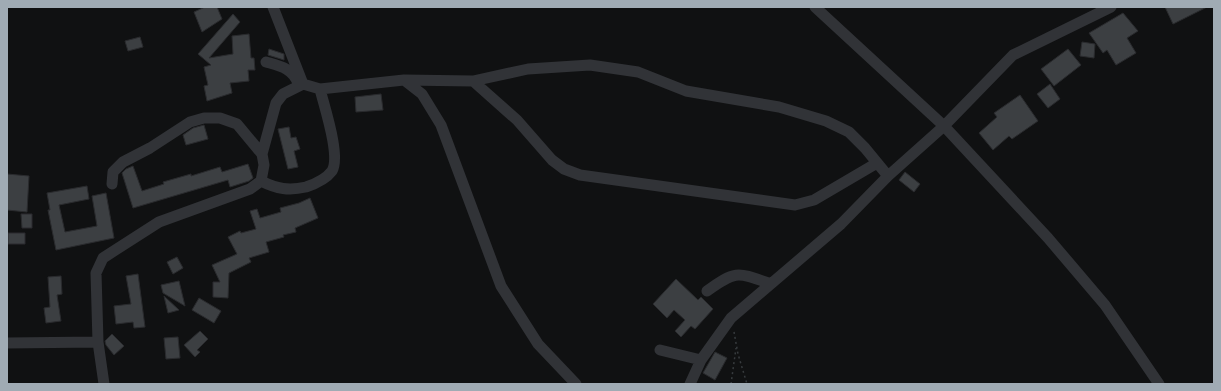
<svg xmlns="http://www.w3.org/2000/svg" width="1221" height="391" font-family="'Work Sans',sans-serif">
	<rect width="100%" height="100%" fill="#101112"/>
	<!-- building -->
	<path fill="#3c3f42" stroke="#2a2b2e" d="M205 7H217L222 19 202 32 194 12Z
		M1165 7H1207L1173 24Z
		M1123 13 1138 31 1127 38 1136 53 1116 65 1107 50 1103 53 1089 33Z
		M233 14 240 22 209 58 233 54 232 36 249 34 251 58H254L255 70H248L249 81 230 83 232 93 207 101 204 86 208 85 204 67 211 65 198 54Z
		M140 37 143 47 128 51 125 41Z
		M1082 42 1095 44 1094 58 1080 56Z
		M269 49 284 54V60L268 55Z
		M1068 49 1081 65 1054 86 1041 69Z
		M1050 84 1060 99 1048 108 1037 94Z
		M381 94 383 110 356 112 355 97Z
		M1020 95 1038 121 1012 139 1009 136 993 150 979 133 997 117 994 113Z
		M204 125 208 139 186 145 183 135 193 128Z
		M289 127 291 138 296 137 300 149 294 151 298 167 288 169 278 129Z
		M248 164 253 178 249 181 230 187 228 180 133 208 122 173 126 169 133 166 142 191 164 184 163 182 191 174V176L220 167 222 172Z
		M905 172 920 184 914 192 899 180Z
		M7 174 29 176 27 212 7 210Z
		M87 186 89 199 59 205 65 232 97 226 92 196 106 193 114 238 56 250 48 210H50L47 193Z
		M310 198 318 218 295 228 296 232 283 235 284 237 266 242 269 252 249 258 251 262 229 273 228 298 213 297V282H220L212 265 237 254 228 237 240 231 241 233 256 229 250 211 257 209 260 218 281 212 280 208 299 203Z
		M21 214H32V228H22Z
		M8 233H25V244H8Z
		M177 257 183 268 173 274 167 262Z
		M138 274 145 327 134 328 133 322 116 324 114 306 131 304 126 276Z
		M61 276 62 294 57 295 61 321 46 323 44 308 50 307 48 277Z
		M676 279 698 300 701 297 713 309 695 329 691 326 681 337 675 331 685 320 674 310 667 318 653 304Z
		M179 281 185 306 163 293 161 285Z
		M164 296 179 310 168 313Z
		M199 298 221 311 214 323 192 310Z
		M200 331 208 339 197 350 200 352 195 357 184 345Z
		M112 334 124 346 114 355 106 345 105 341Z
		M178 337 180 358 166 359 164 338Z
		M715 352 727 358 715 380 703 373Z"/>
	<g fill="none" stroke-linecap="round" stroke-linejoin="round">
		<!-- path -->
		<path stroke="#373b3e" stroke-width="1.5" stroke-dasharray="2 3" stroke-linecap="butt" d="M734 332 738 354 747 384
			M731 384 736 348"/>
		<!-- minor -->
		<path stroke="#313337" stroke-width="11" d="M273 7 303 84
			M815 7 944 126 1048 238 1105 305 1159 384
			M266 62C280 66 292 68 298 83
			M404 80 473 81 528 69 590 65 638 72 686 91 779 107 826 121 849 132 865 148 888 176
			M473 81 517 120 552 160 564 169 580 175 795 205 814 200 877 163
			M261 181C277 189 289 191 306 187 315 184 326 179 332 171 341 156 324 106 320 89
			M112 184 113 172 123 162 150 148 190 122 204 118H220L237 124 262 154
			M707 291C736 270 737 272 771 284
			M98 342 104 384
			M7 343 98 342 96 273 103 258 159 222 250 189 261 181 264 165 262 154 276 103 283 94 303 84 320 89 404 80 422 94 441 125 501 286 538 344 576 384
			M660 350 701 360
			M690 384 701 360 731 318 841 224 888 176 944 126 1013 55 1111 7"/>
	</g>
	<!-- border -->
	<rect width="1221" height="391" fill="none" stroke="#a0abb4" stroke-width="16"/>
</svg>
